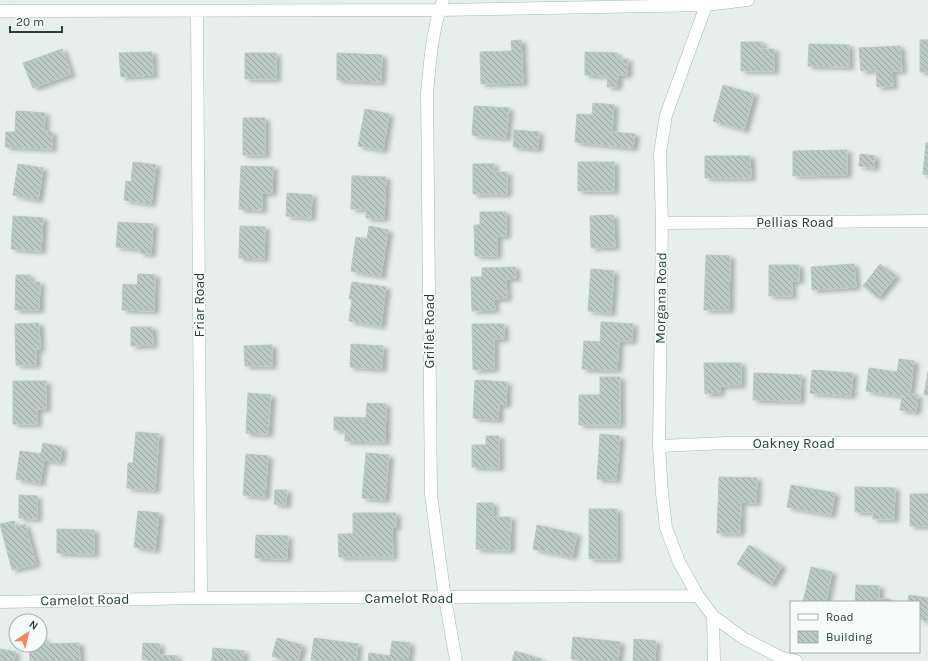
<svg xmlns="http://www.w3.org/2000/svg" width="928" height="661" font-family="Karla,sans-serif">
	<defs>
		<pattern id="building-back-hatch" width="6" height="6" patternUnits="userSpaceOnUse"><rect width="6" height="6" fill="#bbcac4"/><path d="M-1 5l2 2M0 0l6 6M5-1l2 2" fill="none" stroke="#98a6a0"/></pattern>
		<filter id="shadow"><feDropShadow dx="4.5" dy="2.5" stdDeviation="2" flood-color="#0004"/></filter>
	</defs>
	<rect width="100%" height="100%" fill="#e6efeb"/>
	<!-- building -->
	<path fill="url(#building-back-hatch)" stroke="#b8c9c2" filter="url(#shadow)" d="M521 40 523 83 481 84 480 52 512 51 511 41Z
		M920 40H928V72H920Z
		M741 42H762V49H774V71H741Z
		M809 44 849 45V67L808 66Z
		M900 46 902 71H892L893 86 877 87 876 70 861 71 859 48Z
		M62 49 71 74 33 88 23 63Z
		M152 52 153 75 121 77 119 53Z
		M585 52 617 53V59H628L627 75H618L617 87H607L608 76 585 75Z
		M245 53H276V79H245Z
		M337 53 382 55 381 82 337 80Z
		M723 85 754 94 744 130 713 121Z
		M593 103 614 105 612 132 635 134 633 148 575 142 577 114 592 115Z
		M474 106 509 108 506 138 472 135Z
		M365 109 389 114 383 150 358 146Z
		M16 111 45 113 44 131 52 132V149L5 147 6 132H15Z
		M243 118H265V155H243Z
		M514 130 539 132 538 149 513 147Z
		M926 143H928V175L923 174Z
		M847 150V175L793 176V151Z
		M860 154 875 156 874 168 859 166Z
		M705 156H750L751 178H705Z
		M133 162 156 165 151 204 124 200 126 181 131 182Z
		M578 162H614V191H578Z
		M18 164 43 168 38 200 13 195Z
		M473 164H494V172H507V194H473Z
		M241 166 273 167 272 193H262V210L239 209Z
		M352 176 386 177 384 219 366 218V209H351Z
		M287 193 312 195 311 218 286 216Z
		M480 212H506V236H497V256H475L474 225H480Z
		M613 215 615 247 591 248 590 216Z
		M13 216 43 218 41 251 11 249Z
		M118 222 153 224 151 254 140 253V249L116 247Z
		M240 226 265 227 264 259 239 258Z
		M369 226 388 230 381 276 351 271 356 237 367 239Z
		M706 255 730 256 729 310H704Z
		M854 264 856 287 812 290 811 267Z
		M880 264 896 276 878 298 863 286Z
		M769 265H799V281H792V296H769Z
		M515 267 516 278 506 279 507 298 494 299 495 310 472 311 471 277H482V268Z
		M591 269 614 271 611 313 588 311Z
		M138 274 155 275 154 311 122 310 123 284 137 285Z
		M16 275H30V282H40L39 310H15Z
		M352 282 386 287 381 326 349 321 352 299H349Z
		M601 322 633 324 632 341H619L617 370 582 369 584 341 600 342Z
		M39 323 40 349H36V365H16L15 324Z
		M472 324H504V339H494V369L473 370Z
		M131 327H152L153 345 131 346Z
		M351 344 383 346 382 369 350 367Z
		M272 345V366H245L244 346Z
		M899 359 914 361 910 394 918 395 916 412 900 410 902 396 866 391 869 368 897 372Z
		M704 363H741V385L720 386V393L705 394Z
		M812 370 853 373 851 396 810 393Z
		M928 372V395H924Z
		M754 373 801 375 800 401 753 400Z
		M600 377H620V425H579V395H600Z
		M475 380 507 382 506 405 499 404 498 420 473 418Z
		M13 381H46V409H37V424H13Z
		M248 393 271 395 268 434 246 433Z
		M367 403 386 404 385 442 345 441V430H334V417L366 418Z
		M136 432 159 434 155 490 127 488 128 463H133Z
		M600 434 620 436 616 480 597 479Z
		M486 436H499V468L472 467V445H486Z
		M43 443 62 447 60 462 44 460 40 483 16 479 20 451 41 454Z
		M366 453 389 455 385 500 362 498Z
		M246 454 268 456 265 497 243 495Z
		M719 477 757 478 756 503 741 502 740 533H717Z
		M791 485 835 493 831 515 787 507Z
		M855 487 895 488 894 519H873V512H855Z
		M275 490H287L286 505 274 504Z
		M910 494H928V526H910Z
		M19 495 37 496V519L19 518Z
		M477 503H493V517H511L510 550 476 549Z
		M589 509H617V559H589Z
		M138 511 159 513 155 550 134 547Z
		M353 513H396V527H392L393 557H339L338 534H353Z
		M14 521 15 527 25 524 36 564 12 570 0 524Z
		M537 525 577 534 572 557 533 549Z
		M57 529 94 530V554L57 553Z
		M256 535 288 536 287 559 255 558Z
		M749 545 782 566 771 585 737 564Z
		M811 567 832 572 826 602H803Z
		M856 585 879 586V599H890V602H855Z
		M909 595 928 598V621L919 619V602H908Z
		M573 637 620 642 618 661H588L571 659Z
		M40 638H44L45 644 79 643 80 661H30L29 645H40Z
		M277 638 302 645 298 661H289L272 656Z
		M314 638 358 644 356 661 311 660Z
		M634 639 656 641 655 661H633Z
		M392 641 410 643 408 661H368L369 653 390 656Z
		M143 643 160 644 159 655 177 656V661H154L142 659Z
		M213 648 244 651 243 661H212Z
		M0 649 16 652 14 661H0Z
		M515 651 541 659 540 661H512Z"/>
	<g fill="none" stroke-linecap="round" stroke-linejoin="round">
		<!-- street casing -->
		<g stroke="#a8b8b2" stroke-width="13">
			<path id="street" d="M443 0C432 30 430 62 427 93L431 495 445 598 456 661
				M0 11 439 10 706 5 748 0
				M197 11 201 598
				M662 223 928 221
				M659 446 727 443H928
				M698 596 679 562 666 528 662 493 659 446 662 223 660 153 666 115 708 0
				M0 602 201 598 698 596 713 616 743 638 780 657 796 661
				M713 616 714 661"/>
		</g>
		<!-- street -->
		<use href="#street" stroke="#fff" stroke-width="12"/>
	</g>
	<g text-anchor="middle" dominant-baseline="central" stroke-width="3.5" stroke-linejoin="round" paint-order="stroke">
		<!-- street labels -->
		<g font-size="14" fill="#24423a" stroke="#f7fbf9">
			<text x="795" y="222">Pellias Road</text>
			<text transform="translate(661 298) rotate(-89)">Morgana Road</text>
			<text transform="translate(199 305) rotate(-90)">Friar Road</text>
			<text transform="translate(429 331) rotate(-90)">Griflet Road</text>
			<text x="794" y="443">Oakney Road</text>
			<text x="409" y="598">Camelot Road</text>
			<text transform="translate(85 600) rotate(-1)">Camelot Road</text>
		</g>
	</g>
	<!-- legend -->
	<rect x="790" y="601" width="130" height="52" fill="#f7fbf9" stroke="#a3b1ad"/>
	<rect x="798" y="614" width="20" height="6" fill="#ffffff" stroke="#a3b1ad"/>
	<text x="826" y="621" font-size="12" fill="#24423a">Road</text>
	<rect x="798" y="631" width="20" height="12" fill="url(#building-back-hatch)" stroke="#a3b1ad"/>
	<text x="826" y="641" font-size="12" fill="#24423a">Building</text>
	<!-- north arrow -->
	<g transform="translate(28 633) rotate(35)"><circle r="19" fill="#f7fbf9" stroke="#a3b1ad"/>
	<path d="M0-3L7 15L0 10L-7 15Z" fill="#f4845f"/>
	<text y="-6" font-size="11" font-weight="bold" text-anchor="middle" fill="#24423a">N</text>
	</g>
	<!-- scale -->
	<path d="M10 26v6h52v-6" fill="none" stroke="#24423a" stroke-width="2"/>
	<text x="16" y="26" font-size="12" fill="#24423a" stroke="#f7fbf9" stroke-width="3" paint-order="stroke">20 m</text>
</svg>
